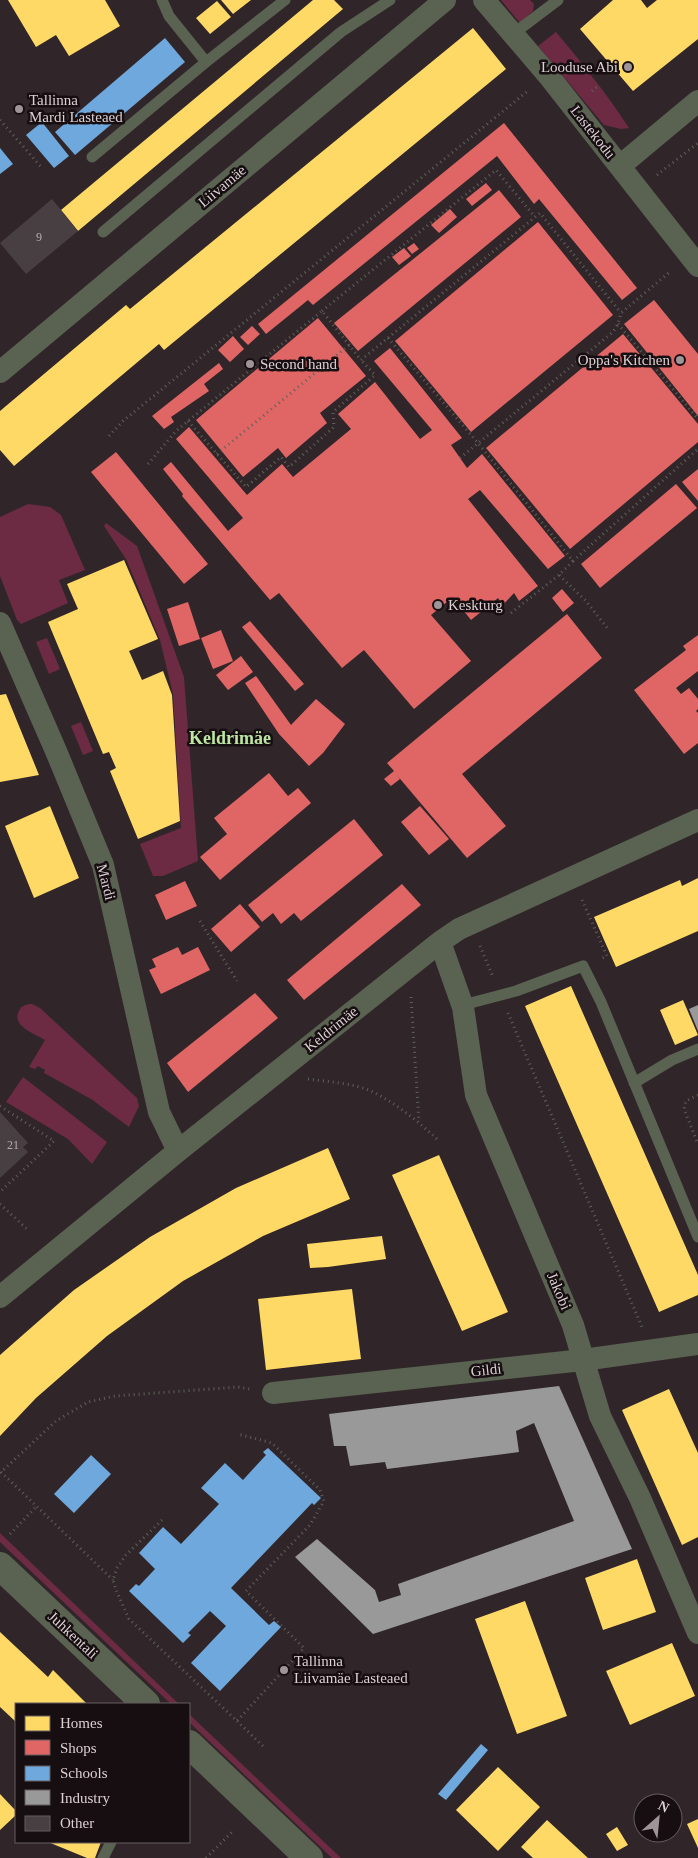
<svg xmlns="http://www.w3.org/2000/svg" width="698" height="1858" font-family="Georgia,serif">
	<rect width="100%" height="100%" fill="#302629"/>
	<!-- green -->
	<path fill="#6c2b43" d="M501 0H530L534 4 533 11 520 23Z
		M556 32C582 63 607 94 629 128L621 129 604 125 538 46Z
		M28 504 50 507 61 515 85 570 59 580 68 603 21 624 17 620 0 576V517Z
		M106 523 137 546 184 677 198 861 163 876H153L140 844 181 828 173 694 160 640 126 559 104 526Z
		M47 638 60 669 49 674 36 642Z
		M81 722 93 751 83 755 71 726Z
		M32 1004 40 1008 137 1098 139 1106 129 1127 91 1099 44 1073 45 1070 38 1066 35 1069 29 1067 45 1040C35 1034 11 1026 19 1011 21 1006 26 1004 32 1004Z
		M23 1077 107 1142 92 1164 68 1139 6 1102Z
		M0 1533 179 1704H171L0 1542Z
		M189 1714 341 1858H332L189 1722Z"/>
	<!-- homes -->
	<path fill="#ffd966" d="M8 0H105L120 26 69 56 56 35 36 47Z
		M221 0H251L233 14Z
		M313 0H334L343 9 78 231 61 210Z
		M613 0H641L647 8 657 0H698V39L633 91 580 29Z
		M217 1 231 17 210 34 196 18Z
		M473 28 506 69 164 350 159 344 14 466 0 450V411L126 305 130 309Z
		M124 560 158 639 129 651 142 680 163 671 172 695 180 821 138 839 110 771 116 768 109 752 103 754 48 622 78 609 67 584Z
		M6 694 39 775 0 782V695Z
		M50 806 79 878 34 898 5 826Z
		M698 878V931L616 967 594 917 680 880 682 886Z
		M571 986 698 1275V1295L659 1312 525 1006Z
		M683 1000 698 1035 675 1045 660 1010Z
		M328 1148 350 1199 263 1236 183 1281 107 1336 36 1398 0 1436V1355L74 1290 150 1237 236 1188Z
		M439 1155 508 1312 462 1331 392 1175Z
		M382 1236 386 1259 328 1267 310 1268 307 1244Z
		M352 1289 361 1359 266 1370 258 1299Z
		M669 1389 698 1453V1537L682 1545 622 1410Z
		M637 1559 656 1612 603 1630 585 1578Z
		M525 1601 567 1716 517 1734 475 1619Z
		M0 1632 48 1677 53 1670 87 1704H16V1722L0 1707Z
		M672 1643 695 1696 630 1725 606 1671Z
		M498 1767 540 1807 498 1851 456 1810Z
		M0 1794 16 1811V1815L0 1830Z
		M698 1819V1848L687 1824Z
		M547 1820 588 1858H533L521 1847Z
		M617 1827 628 1845 617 1851 606 1834Z
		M48 1842H101L95 1858H87Z"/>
	<!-- shops -->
	<path fill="#e06666" d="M504 123 637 288 622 300 539 199 534 204 497 156 313 305 308 300 266 334 258 324Z
		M486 183 492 190 472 206 466 199Z
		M499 190 521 217 358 351 334 323Z
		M450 209 457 217 439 233 431 225Z
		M538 222 613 315 471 432 395 341Z
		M414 243 419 249 412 254 407 248Z
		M404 248 411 256 399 265 392 257Z
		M654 300 698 354V416L624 324Z
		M318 318 366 376 320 413 327 423 286 458 278 448 243 477 196 420Z
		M252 326 260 334 248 345 240 337Z
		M623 334 698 424V442L570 549 486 448Z
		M233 336 244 349 230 362 218 350Z
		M390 348 462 438 451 445 467 468 482 454 565 556 548 569 480 490 468 499 538 586 519 601 514 593 503 605 498 598 471 620 453 597 431 615 471 661 414 709 364 650 342 668 279 593 270 600 182 496 183 494 163 469 171 462 228 531 243 518 176 439 189 427 247 495 282 464 293 477 351 429 338 414 375 382 420 439 432 430 374 361Z
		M219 363 223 369 204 384 209 391 171 417 174 422 164 429 152 416Z
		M116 452 208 564 184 584 91 472Z
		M698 469V501L682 482Z
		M676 484 697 508 600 588 581 564Z
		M562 589 574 603 563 612 552 598Z
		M188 602 200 639 179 646 167 609Z
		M567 614 602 658 462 774 506 826 467 858 396 774 400 779 391 786 384 779 394 771 387 763Z
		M250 621 304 684 295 691 242 627Z
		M221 630 233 661 213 669 201 638Z
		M698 635V671L676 688 681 694 689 688 698 699V709L696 711 698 713V743L684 754 634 690 686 650 683 646Z
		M241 656 253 672 228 690 216 675Z
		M256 676 291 725 316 699 345 724 323 753 309 766 279 734 245 683Z
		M269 773 288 796 298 788 311 803 220 880 200 857 227 834 214 818Z
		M420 806 449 839 429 855 401 822Z
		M354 819 383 855 301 921 294 913 281 924 273 913 262 922 248 905Z
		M185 881 197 906 166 920 155 895Z
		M402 884 421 905 304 1000 287 980Z
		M240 904 260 927 231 952 211 929Z
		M178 947 182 955 198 947 210 970 161 994 149 970 156 967 152 959Z
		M255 993 278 1018 188 1092 167 1063Z"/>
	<!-- schools -->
	<path fill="#6fa8dc" d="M165 38 185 62 75 155 55 132Z
		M42 122 69 156 54 168 26 135Z
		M0 148 13 164 0 174Z
		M268 1448 321 1498 314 1505 312 1503 231 1588 269 1625 274 1621 281 1627 220 1691 191 1663 226 1626 210 1611 188 1633 191 1635 183 1643 129 1591 136 1584 139 1586 155 1569 139 1553 163 1527 181 1544 219 1504 201 1488 225 1463 243 1480 266 1455 263 1452Z
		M91 1455 111 1474 74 1513 54 1494Z
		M481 1744 488 1750 446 1800 438 1794Z"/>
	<!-- industry -->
	<path fill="#999" d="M698 1005V1031L689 1009Z
		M559 1386 632 1549 373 1634 295 1557 317 1539 375 1590 379 1602 401 1595 398 1584 574 1521 534 1423 516 1431 519 1452 387 1469 385 1462 350 1466 346 1446H334L329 1414Z"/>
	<!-- building -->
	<path fill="#473f41" d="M52 199 78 231 26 274 0 243Z
		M0 1112 28 1143 23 1147 28 1152 0 1178Z"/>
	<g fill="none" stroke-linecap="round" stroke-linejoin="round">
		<!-- path -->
		<path stroke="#5e6159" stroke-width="3" stroke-dasharray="1 4" stroke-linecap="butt" d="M592 91 599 85
			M0 120 42 168
			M657 175 698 143
			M322 311 496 170 535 217
			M618 324 698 419
			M388 338 478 443 573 561 559 575 586 601 608 629
			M188 421 246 487 281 457 289 467 334 427 333 412 375 375 361 360
			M109 436 123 421 529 90
			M217 454 349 345
			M460 458 613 332 618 324 621 313 671 271
			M148 464 176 431 322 311 361 360 540 213 621 313
			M573 561 698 449
			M511 613 559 575
			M582 900 607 956 600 959
			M200 921 237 981
			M480 946 493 977
			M411 997 419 1122
			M508 1013 642 1327
			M308 1079C329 1082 354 1083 373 1092 397 1104 418 1121 438 1140
			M698 1095 686 1101 684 1109 698 1144
			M0 1106 54 1141 0 1192
			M0 1204 27 1229
			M1 1472 113 1580
			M0 1473 56 1421 88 1402 115 1396 238 1387 250 1389
			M162 1520 126 1555 117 1568 113 1580 116 1590 129 1619 237 1721 304 1648 246 1591 310 1525 324 1501 320 1490 272 1443 238 1434
			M10 1534 37 1506
			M237 1721 265 1748
			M206 1858 233 1831"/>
		<!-- service -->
		<path stroke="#5a6252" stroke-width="11" d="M162 0 169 16 206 62
			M513 34 558 0
			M92 157 206 62 285 0
			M103 232 341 32 390 0
			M463 1005 516 991 583 966 601 1002 698 1237
			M634 1083 672 1060 698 1049
			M103 1858 111 1842"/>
		<!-- minor -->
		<path stroke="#5a6252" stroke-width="22" d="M484 0 548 75 698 266
			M620 166 698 101
			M0 372 445 0
			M0 623 56 751 103 865 159 1112 178 1151
			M440 942 463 1007 476 1095 573 1325 600 1416 640 1498 698 1633
			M0 1297 178 1151 440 942 459 929 698 820
			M273 1393 583 1360 698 1344"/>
		<!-- tertiary -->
		<path stroke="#5a6252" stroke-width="28" d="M0 1566 146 1704
			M189 1744 309 1858"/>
	</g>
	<!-- markers -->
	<g fill="#9f9498" stroke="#160e10" stroke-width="2">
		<circle cx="628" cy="67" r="5"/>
		<circle cx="19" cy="109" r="5"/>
		<circle cx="680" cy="360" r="5"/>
		<circle cx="250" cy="364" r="5"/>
		<circle cx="438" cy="605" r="5"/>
		<circle cx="284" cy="1670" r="5"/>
	</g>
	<g text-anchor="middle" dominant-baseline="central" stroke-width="5" stroke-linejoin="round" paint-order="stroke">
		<!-- number labels -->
		<g font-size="12" fill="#b6acae">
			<text x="39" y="237">9</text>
			<text x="13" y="1145">21</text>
		</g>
		<!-- poi labels -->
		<g font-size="15" fill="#dbd0d3" stroke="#160e10" text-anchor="start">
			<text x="618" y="67" text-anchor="end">Looduse Abi</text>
			<text x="29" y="100">Tallinna<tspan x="29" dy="17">Mardi Lasteaed</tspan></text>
			<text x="670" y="360" text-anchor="end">Oppa's Kitchen</text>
			<text x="260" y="364">Second hand</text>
			<text x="448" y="605">Keskturg</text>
			<text x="294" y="1661">Tallinna<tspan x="294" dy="17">Liivamäe Lasteaed</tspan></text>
		</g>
		<!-- street labels -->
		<g font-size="15" fill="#dbd0d3" stroke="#160e10">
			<text transform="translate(593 132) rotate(52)">Lastekodu</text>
			<text transform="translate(222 186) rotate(-40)">Liivamäe</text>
			<text transform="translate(106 882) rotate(75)">Mardi</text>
			<text transform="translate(331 1029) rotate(-39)">Keldrimäe</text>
			<text transform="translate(559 1291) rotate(67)">Jakobi</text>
			<text transform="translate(486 1370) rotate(-6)">Gildi</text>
			<text transform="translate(73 1635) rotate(43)">Juhkentali</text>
		</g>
		<!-- quarter labels -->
		<g font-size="18" font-weight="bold" fill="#bce6a2" stroke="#160e10">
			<text x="230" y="738">Keldrimäe</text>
		</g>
	</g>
	<!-- legend -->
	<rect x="15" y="1703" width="175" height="140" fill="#160e10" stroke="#655c5e"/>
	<rect x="25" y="1716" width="25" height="15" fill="#ffd966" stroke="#655c5e"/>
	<text x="60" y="1728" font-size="15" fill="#dbd0d3">Homes</text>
	<rect x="25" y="1740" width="25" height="15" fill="#e06666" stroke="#655c5e"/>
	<text x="60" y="1753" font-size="15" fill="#dbd0d3">Shops</text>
	<rect x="25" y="1766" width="25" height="15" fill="#6fa8dc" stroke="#655c5e"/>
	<text x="60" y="1778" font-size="15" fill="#dbd0d3">Schools</text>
	<rect x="25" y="1790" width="25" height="15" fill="#999999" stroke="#655c5e"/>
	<text x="60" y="1803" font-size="15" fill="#dbd0d3">Industry</text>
	<rect x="25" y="1816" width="25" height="15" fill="#473f41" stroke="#655c5e"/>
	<text x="60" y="1828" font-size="15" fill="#dbd0d3">Other</text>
	<!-- north arrow -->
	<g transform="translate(658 1818) rotate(27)"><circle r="24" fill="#160e10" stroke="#655c5e"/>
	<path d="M0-4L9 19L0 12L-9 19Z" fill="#9f9498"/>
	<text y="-8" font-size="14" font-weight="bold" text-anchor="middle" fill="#dbd0d3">N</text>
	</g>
</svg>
